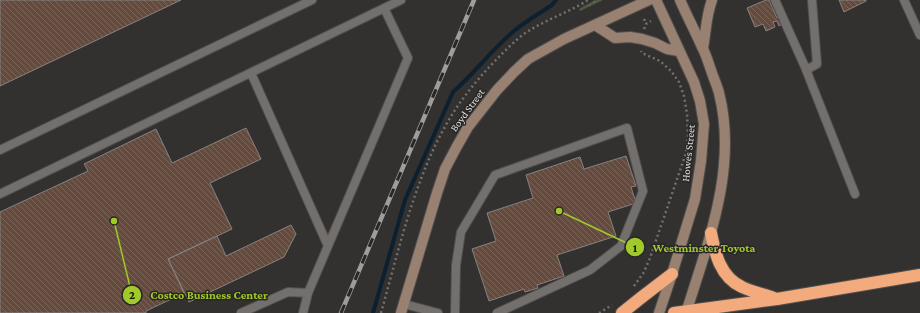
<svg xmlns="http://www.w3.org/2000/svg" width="920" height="313" font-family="'Crimson Pro',serif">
	<defs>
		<pattern id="grass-dots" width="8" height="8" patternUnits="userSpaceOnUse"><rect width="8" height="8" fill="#505943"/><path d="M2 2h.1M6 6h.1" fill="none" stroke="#69705e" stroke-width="1.8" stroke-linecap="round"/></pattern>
		<pattern id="building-back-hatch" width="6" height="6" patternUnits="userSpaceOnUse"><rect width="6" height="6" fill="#644b3e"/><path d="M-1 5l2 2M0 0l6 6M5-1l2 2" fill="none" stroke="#7a6459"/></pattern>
	</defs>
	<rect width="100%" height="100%" fill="#33312f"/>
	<!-- grass -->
	<path fill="url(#grass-dots)" d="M595 0H603L580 11 579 9Z"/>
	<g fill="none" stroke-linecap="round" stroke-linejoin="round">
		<!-- stream -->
		<path stroke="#0c2030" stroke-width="4" d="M373 313 405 200 453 92C475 73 492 49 514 31 526 21 540 13 552 5L556 0"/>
	</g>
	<!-- building -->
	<path fill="url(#building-back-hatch)" stroke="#858281" d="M0 0H181L0 86Z
		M766 0H769L777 18 779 17 782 24 779 26 777 21 773 22 775 27 766 31 763 24 755 27 747 8Z
		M839 0H866V1L844 12Z
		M246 128 261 159 210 183 232 229 168 259 184 293 146 311V313H0V212L88 171 84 164 156 129 172 163Z
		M626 156 636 186 631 187 636 203 608 212 616 236 557 255 564 276 537 285 538 288 525 292 524 289 489 301 472 249 496 241 487 213 533 198 526 175 580 157 584 169Z
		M291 225 296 234 284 257 189 302 168 259 217 236 226 256Z"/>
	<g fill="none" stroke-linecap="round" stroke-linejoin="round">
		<!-- lane casing -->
		<g stroke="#52504e" stroke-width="10">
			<path id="lane" d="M775 0 805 67 855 194
				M904 0 920 35
				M806 70 817 64 812 0
				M251 73 328 246
				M0 150 312 0
				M0 194 401 0
				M404 304 438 313
				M241 313 288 292 308 293
				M303 313 308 293 408 58 384 8
				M455 313 456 265 461 232 495 175 627 128 643 191 621 246 590 270 497 313"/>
		</g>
		<!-- secondary casing -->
		<g stroke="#52504e" stroke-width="12">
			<path id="secondary" d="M656 0 694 82 700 101 704 124 701 161 695 199 672 274 659 313
				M680 0C687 16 695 31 702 47 706 54 708 62 711 70 713 77 717 85 719 93 738 168 708 242 686 313
				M595 25 615 38 630 37 642 39 655 43 667 49 679 51
				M703 48C706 32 706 16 712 0
				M401 313 437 193 445 169 456 148 468 127 497 90 514 72 528 59 564 39 649 0"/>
		</g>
		<!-- highway casing -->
		<g stroke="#52504e" stroke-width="14">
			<path id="highway" d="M711 233C715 253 720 277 742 287 752 292 764 294 774 298
				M622 313 642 297 672 274
				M674 313 777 299 920 275"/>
		</g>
		<!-- path -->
		<path stroke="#72716f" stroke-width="2.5" stroke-dasharray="2 3" stroke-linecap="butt" d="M644 19 646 24
			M644 29 646 24 651 21
			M634 286 644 272 650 258 686 153 688 135 687 114 684 96 679 82 671 71 660 61 642 53 641 51
			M381 313C399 249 415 176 450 118 462 98 477 80 493 63 503 53 512 43 524 34 544 20 568 13 588 0
			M599 313 612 305"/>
		<!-- lane -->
		<use href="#lane" stroke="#726f6d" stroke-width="8"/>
		<!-- secondary -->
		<use href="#secondary" stroke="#998172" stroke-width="10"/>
		<!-- highway -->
		<use href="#highway" stroke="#f3ab7d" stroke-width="12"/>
		<!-- rail casing -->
		<g stroke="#9f9d9c" stroke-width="4.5">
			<path id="rail" d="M341 313 474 0"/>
		</g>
		<!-- rail -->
		<use href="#rail" stroke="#292725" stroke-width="3" stroke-dasharray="9" stroke-linecap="butt"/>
	</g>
	<g text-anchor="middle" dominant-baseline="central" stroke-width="3" stroke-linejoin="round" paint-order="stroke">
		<!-- street labels -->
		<g font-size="11" fill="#dfdedd" stroke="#292725">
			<text transform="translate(467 110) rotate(-54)">Boyd Street</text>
			<text transform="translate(688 153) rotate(-84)">Howes Street</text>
		</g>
	</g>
	<!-- callouts -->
	<path fill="none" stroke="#a1c929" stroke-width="1.5" d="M559 211L635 247M114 221L132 295"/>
	<g fill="#a1c929" stroke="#292725" stroke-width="1.5">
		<circle cx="559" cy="211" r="4"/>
		<circle cx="114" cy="221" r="4"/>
		<circle cx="635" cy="247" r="10"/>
		<circle cx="132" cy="295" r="10"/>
	</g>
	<g font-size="12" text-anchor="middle" font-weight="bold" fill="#111">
		<text x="635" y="252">1</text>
		<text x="132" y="299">2</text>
	</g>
	<g font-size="12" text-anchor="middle" font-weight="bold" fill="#a1c929" stroke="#292725" stroke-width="3" stroke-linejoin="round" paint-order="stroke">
		<text x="704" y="252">Westminster Toyota</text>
		<text x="209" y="299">Costco Business Center</text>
	</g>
</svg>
